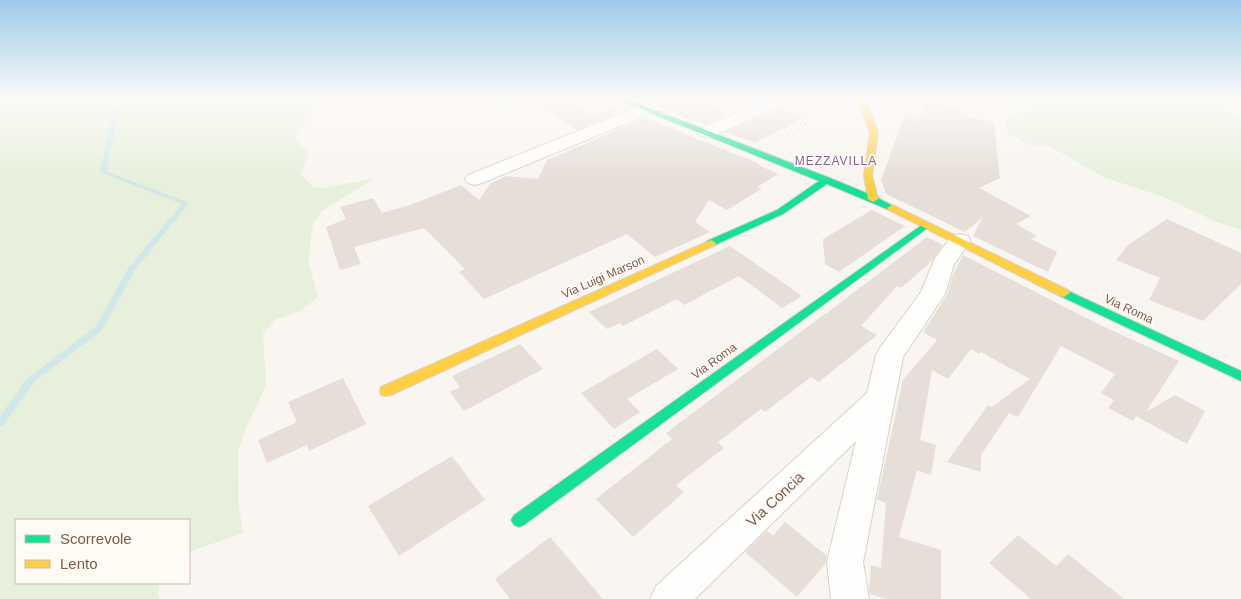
<svg xmlns="http://www.w3.org/2000/svg" width="1241" height="599" font-family="Arial,sans-serif">
	<rect width="100%" height="100%" fill="#f9f5f0"/>
	<!-- green -->
	<path fill="#e7f0db" d="M0 99H311L314 115 297 131 295 139 309 152 301 175 313 187 322 188 373 179 322 211 313 223 308 261 318 297 299 312 276 319 263 333 266 386 248 423 238 452 239 507 243 533 189 552V520H16V583H160L158 596 160 599H0Z
		M1001 99H1197L1241 115V230L1217 222 1164 197 1103 177 1051 147 1029 145 1010 135 1005 123 1007 117 1013 113 1032 108 1033 106 1025 103Z"/>
	<g fill="none" stroke-linecap="round" stroke-linejoin="round">
		<!-- stream -->
		<path fill="#d0e8ea" fill-rule="evenodd" d="M122 99H127L120 108 106 171 189 203 135 270 102 330 34 382 3 426 0 427V416L28 378 96 326 129 267 182 204 100 172 114 108Z"/>
	</g>
	<!-- building -->
	<path fill="#e6ded7" d="M530 99H568L594 115 610 108 620 112 577 130Z
		M678 99H700L728 114 705 124 658 106Z
		M925 100 969 113 968 117 994 122 1000 178 979 188 1031 216 1016 224 1037 236 1031 239 1057 252 1048 272 973 236 983 217 965 232 886 194 881 180 907 109 918 123Z
		M781 108 804 117 755 143 726 132Z
		M645 118 758 163 757 164 778 174 757 187 761 189 727 210 709 200 695 222 710 232 655 257 627 234 484 299 459 272 465 269 424 228 354 247 361 264 340 270 326 227 346 219 340 207 373 198 382 213 413 204 461 185 479 200 491 183 506 176 538 179 547 160Z
		M872 210 905 226 839 272 825 264 823 239Z
		M1167 219 1241 253V284L1203 321 1149 300 1160 278 1116 260 1128 245Z
		M927 237 943 245 931 262 901 288 897 286 861 326 877 335 819 382 811 377 765 412 761 409 718 442 724 448 676 485 684 492 633 537 596 499 672 439 666 433 826 313 828 315V312Z
		M730 246 802 296 782 308 739 276 684 305 677 299 623 326 620 323 607 329 589 312Z
		M963 255 1098 324 1179 361 1146 412 1175 395 1205 411 1187 444 1136 416 1133 421 1108 408 1114 400 1101 393 1115 374 1061 346 1018 417 1009 413 981 455V472L947 462 988 405 992 407 1030 379 981 352 979 354 971 349 948 379 932 370 920 440 936 445 931 475 917 470 899 537 941 550V599H886L870 594 869 590 871 565 881 568 886 503 877 499 903 380 937 340 923 332 947 295 952 277Z
		M520 344 543 369 464 411 450 392 460 387 452 376Z
		M657 349 678 369 627 399 640 412 614 429 581 393Z
		M343 378 366 424 309 451 307 445 267 463 258 440 297 422 288 402Z
		M452 456 485 500 399 556 368 506Z
		M785 522 827 556 825 564 797 597 745 552 767 531 773 536Z
		M1018 535 1056 566 1068 554 1124 599H1031L989 563Z
		M550 537 603 599H510L495 579Z"/>
	<g fill="none" stroke-linecap="round" stroke-linejoin="round">
		<!-- street casing -->
		<g stroke="#d7d1cb" stroke-width="2">
			<path id="street" d="M768 99H790L788 103 713 136 707 137 701 136 698 132 701 128Z
				M646 104 652 105 655 109 652 113 482 183 475 185 468 183 465 179 468 175Z
				M960 234 968 236 971 241 954 264 945 294 903 357 863 562 869 599H831L827 562 856 441 695 599H650L656 586 867 393 876 355 880 348 921 292 935 258 952 236Z"/>
		</g>
		<!-- fast casing -->
		<g stroke="#d9d2cb" stroke-width="2">
			<path id="fast" d="M616 99H626L830 178 876 197 897 208 895 210H889L827 184 783 214 715 245H707L706 243 707 241 777 210 819 181Z
				M926 222 931 225 929 227 524 525 519 527 514 525 511 520 514 515Z
				M1064 289 1241 371V381L1060 296 1058 293Z"/>
		</g>
		<!-- slow casing -->
		<g stroke="#d9d2cb" stroke-width="2">
			<path id="slow" d="M857 99H865L878 133 872 175 878 199 873 202 868 199 864 175 870 133Z
				M892 205 1068 290 1070 293 1064 297 1060 296 889 210 887 208Z
				M711 240 716 243 715 245 391 395 386 396 381 395 380 391 381 387Z"/>
		</g>
		<!-- path -->
		<path stroke="#dcd5d0" stroke-width="2.5" stroke-dasharray="1 3" stroke-linecap="butt" d="M792 124H807L788 136 783 129Z"/>
		<!-- street -->
		<use href="#street" fill="#fefefd" fill-rule="evenodd"/>
		<!-- fast -->
		<use href="#fast" fill="#16e098" fill-rule="evenodd"/>
		<!-- slow -->
		<use href="#slow" fill="#ffcf43" fill-rule="evenodd"/>
	</g>
	<!-- sky -->
	<linearGradient id="sky" x2="0" y2="1"><stop stop-color="#9ec9e9"/><stop offset="0.54" stop-color="#fcfaf8"/><stop offset="1" stop-color="#fcfaf8" stop-opacity="0"/></linearGradient>
	<rect width="1241" height="183" fill="url(#sky)"/>
	<g text-anchor="middle" dominant-baseline="central" stroke-width="4" stroke-linejoin="round" paint-order="stroke">
		<!-- far-quarter labels -->
		<g font-size="12" letter-spacing="1" fill="#846695" stroke="#fffaf3">
			<text x="836" y="161">MEZZAVILLA</text>
		</g>
		<!-- street labels -->
		<g font-size="12" fill="#7a5c4d" stroke="#fffaf3">
			<text transform="translate(603 277) rotate(-24)">Via Luigi Marson</text>
			<text transform="translate(1129 309) rotate(25)">Via Roma</text>
			<text transform="translate(714 361) rotate(-36)">Via Roma</text>
		</g>
		<!-- near-street labels -->
		<g font-size="15" fill="#7a5c4d" stroke="#fffaf3">
			<text transform="translate(775 499) rotate(-43)">Via Concia</text>
		</g>
	</g>
	<!-- legend -->
	<rect x="15" y="519" width="175" height="65" fill="#fffaf3" stroke="#cabbb1"/>
	<rect x="25" y="535" width="25" height="8" fill="#16e098" stroke="#cabbb1"/>
	<text x="60" y="544" font-size="15" fill="#7a5c4d">Scorrevole</text>
	<rect x="25" y="560" width="25" height="8" fill="#ffcf43" stroke="#cabbb1"/>
	<text x="60" y="569" font-size="15" fill="#7a5c4d">Lento</text>
</svg>
